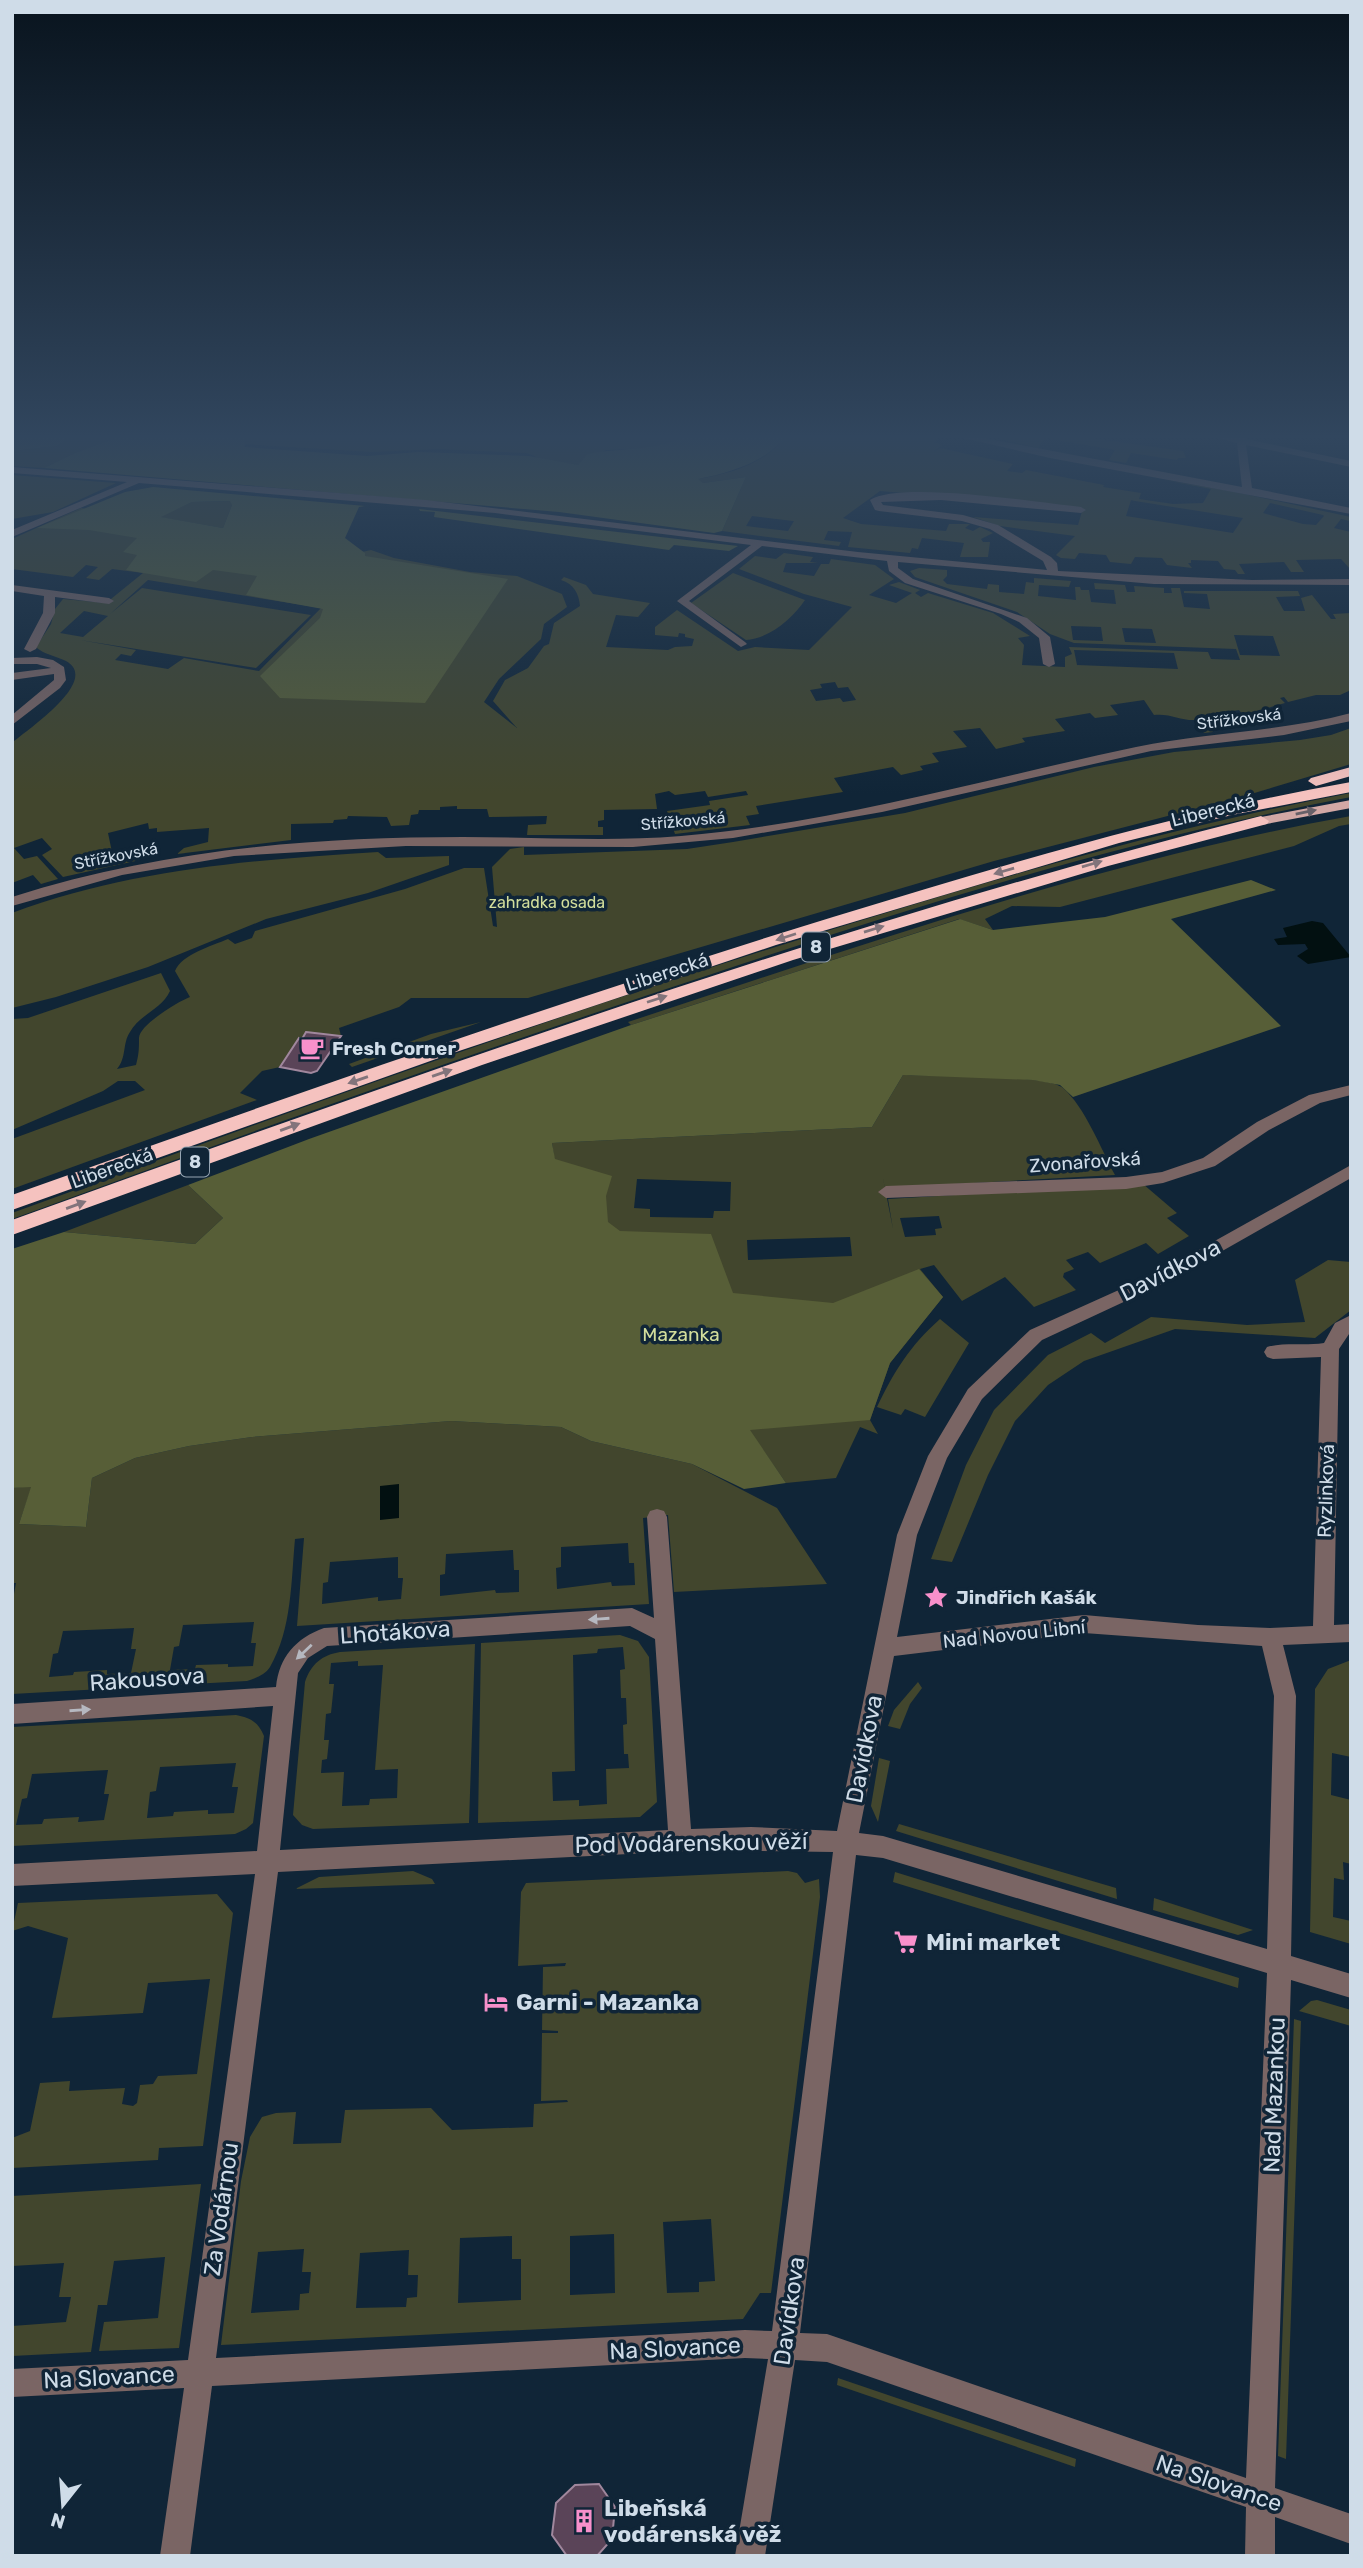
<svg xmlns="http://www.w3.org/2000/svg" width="1363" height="2568" font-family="Rubik,sans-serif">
	<rect width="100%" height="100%" fill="#102537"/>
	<!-- green -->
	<path fill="#42462d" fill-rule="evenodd" d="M67 434H127L75 453 44 468 12 466V451L57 446 67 439Z
		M243 434H690L679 441 650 448 606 450 578 465 543 460 527 453 438 449 372 452 244 444Z
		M787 434 918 435 939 439 934 442 942 445 933 452 940 448 1013 464 1007 471 1022 473 1026 470 1104 485 1103 487 1141 493 1139 499 1173 504 1203 503 1211 489 1164 480 1230 491 1351 517 1350 521 1341 519 1334 528 1351 532V570L1341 559 1296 560 1304 572H1291L1284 562 1239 564 1245 574H1238L1235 570 1224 569 1218 561 1191 560V563H1188L1192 568 1167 565 1162 558 1135 557 1131 564 1110 562 1106 555 1079 553 1075 559 1061 558 1056 555 1075 536 1000 526 973 517 1078 525 1083 508 880 491 843 518 861 524 946 531 949 524H970L965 528 973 531 980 527 993 533 981 539 983 542H990L988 557H960L964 543 922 538 918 549 912 548 910 553 848 547 852 532 828 531 824 540 841 542 839 546 722 531 746 477 703 483 697 479C729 474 768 463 787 434ZM1131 500 1135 501 1243 518 1233 533 1126 516ZM1270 503 1323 515 1324 516 1316 525 1303 524 1263 513ZM752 516 793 521H794L788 531 746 526Z
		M1008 434H1062L1183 451 1186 458H1178L1177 460 1131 453 1126 463 1109 460 1115 450 1045 438 1038 448 1000 439Z
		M12 475 116 483 53 512 12 519Z
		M231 501 232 505 223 528 159 517 192 502Z
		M81 508 362 552 371 550 394 558 470 572 517 576 562 594 567 607 544 624 541 639 499 679 484 702 517 728 493 701 505 680 528 668 544 646 549 644 554 623 580 606C579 594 574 584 561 580L564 577 586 585 593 594 650 603 638 617 616 615 606 647 668 650 675 647 692 646 694 639 685 637V634L679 633 678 637 655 635V627L677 610 738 651 755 647 809 650 852 607 804 594 739 569 755 556 776 559 784 553 813 557 810 562 818 563H786L783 572 814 576 821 564H829L831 559 875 565 894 579 869 595 896 603 912 593 889 585 899 582 920 590 915 593 921 597 928 593 993 613 1030 636 1018 638 1024 645 1022 665 1065 667V657L1072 654 1069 647 1208 652 1211 659 1240 660 1236 649 1074 643 1050 634 1017 612 915 577 910 571 919 568 947 570V576L943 580 947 584 987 589 988 584 999 585V592L1024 594 1026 582 1034 583V578L1071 581 1069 587 1039 585 1038 596 1076 600 1075 587H1080L1081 590H1089L1091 602 1116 604 1114 590 1095 589 1094 583 1125 585 1127 592H1135L1134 586 1164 588V593H1172L1171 588H1180L1184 607 1210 609 1207 594 1184 593V591H1298L1300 596 1276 597 1284 611H1305L1301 598 1312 595 1331 619H1336L1333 614 1351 613V690L1340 695H1316L1288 702 1284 697 1280 698 1285 703 1243 715 1239 710 1203 716 1213 732 1204 733 1196 720C1181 721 1170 713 1154 715L1144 700 1110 705 1118 715 1095 718 1090 713 1055 719 1065 731 1022 738 1025 742 996 749 980 728 953 731 967 747 932 753 939 762 920 766 923 770 901 775 893 767 834 778 843 792 756 806 759 814 746 816 750 825 675 834 667 811 710 805 709 801 748 795 746 791 708 797 705 791 675 795 669 791 655 794 657 809 604 810V820L598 821V827H603V835H527L528 825 546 824 547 816 489 817 487 809H457V806L440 807V810H419L418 814 411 815 409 825 391 826 387 817 348 816 347 819 334 820 333 823 291 824V840L177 854 184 848 208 842 209 828 157 832V828L149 829 148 823 108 833 112 852 139 847 140 860 63 877 42 855 52 849 42 838 14 848 24 859 37 856 58 879 41 884 33 875 12 883V743C27 730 88 689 73 667 67 657 46 657 36 647L51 624 55 609 63 599 106 603 143 573 112 569 99 580 86 578 98 567 86 565 73 577 12 569V539ZM148 580 321 608 259 671 184 658 168 669 115 660 121 654 131 656 136 650 80 640 256 668 311 615 142 588 110 614ZM84 611 108 616 83 637 60 633ZM1071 626 1101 627 1103 641 1073 640ZM1122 628 1152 629 1156 643 1125 642ZM1234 635 1273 636 1280 656 1240 655ZM1074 650 1174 653 1178 669 1077 665ZM835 682 838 688 848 687 856 700 843 702 840 698 816 701 810 690 822 688 820 684Z
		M733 573 805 600C793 618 769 639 746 640L691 603Z
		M1351 728V764L1241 797 994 861 528 998H411L399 1007 339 1028 341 1036 306 1032 302 1039 299 1038 280 1067 262 1071 240 1093 257 1100 12 1189V1139L145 1090 135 1081H118L103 1091 12 1130V1019L28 1018 161 973 170 991C162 1009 139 1015 130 1032 122 1044 127 1057 117 1069L136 1065C139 1054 139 1048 139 1038 139 1025 179 1001 190 997L175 971C182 954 212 946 228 939L235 944 252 938 255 931 405 889 464 868H484L493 926 497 927 492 867 510 849 524 847V855L687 849 733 842 905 813 1094 767 1174 752 1300 740 1331 735Z
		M1351 793V797C1133 838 921 904 712 974 477 1051 244 1134 12 1219V1213C295 1110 578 1006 866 919 1026 870 1186 824 1351 793Z
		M1351 816V824L1339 826 1294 846 1060 907 1012 906 985 919 993 930 959 919 631 1025 628 1022C865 944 1105 860 1351 816Z
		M378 852 386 858 449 856V865L368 893 266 919 148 967 56 997 12 1008V913C131 869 252 860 378 852Z
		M481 1022 352 1067 349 1064 431 1034Z
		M903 1075C930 1076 1047 1074 1063 1088 1085 1107 1101 1149 1115 1175L885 1188 882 1173 893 1229 888 1199 1143 1184 1177 1213 1167 1218 1189 1236 1158 1254 1146 1243 1100 1263 1088 1252 1066 1260 1074 1269 1064 1273 1063 1277 1076 1290 1034 1307 1005 1277 962 1301 934 1265 920 1269 943 1297 890 1363 870 1420 878 1434 860 1427 836 1478 786 1483 749 1430 597 1440 552 1143 872 1127ZM637 1179 731 1182 730 1211H714L713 1218 650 1217V1209L634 1208ZM939 1216 942 1228 935 1229 936 1235 905 1237 900 1218ZM850 1237 852 1256 748 1260 747 1240Z
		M188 1185 223 1218 195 1244 64 1232Z
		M1328 1260 1351 1262V1310L1315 1338 1175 1329 1084 1361 1048 1385 1015 1421 988 1475 952 1562 931 1559 966 1465 994 1410 1048 1355 1091 1333 1105 1343 1151 1317 1247 1325 1305 1322 1295 1280Z
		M940 1319 969 1343 925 1417 905 1409 901 1415 877 1407C895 1370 909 1347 940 1319Z
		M451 1421 561 1427 591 1441 692 1464 777 1508 827 1584 674 1592 668 1515 643 1518 649 1604 297 1626 304 1538 295 1539C291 1581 292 1629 270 1667 265 1675 256 1678 247 1681L12 1694V1605L16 1583H12V1488L32 1486 19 1524 86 1527 92 1478 135 1458 189 1446 252 1437ZM628 1543 629 1563H634L635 1585 612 1586 611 1582 557 1589 556 1568 561 1567V1547ZM513 1550 514 1570H519V1592L496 1593 495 1590 440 1596V1575L445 1574 446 1554ZM398 1557V1578H403L401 1599 378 1601V1597L322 1604 323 1583 328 1582 330 1562ZM254 1622 251 1643H256L253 1666 228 1667V1664L196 1665 195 1669 170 1670 174 1647 179 1646 183 1625ZM134 1628 131 1649H136L131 1673 107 1674V1670L74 1672 73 1675 49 1677 53 1654 58 1653 63 1631Z
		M620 1635 638 1641 649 1657 657 1802 640 1817 478 1823 481 1643ZM623 1647 625 1669 620 1670 621 1698H626L627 1724 623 1725 624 1754H628L629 1768 606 1769 607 1804 579 1806V1800L553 1801 552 1772 575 1771 573 1655 597 1653 598 1649Z
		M475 1644 469 1823 313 1829 302 1825 293 1815 305 1682C311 1664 322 1655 340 1652ZM358 1661V1666L383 1665 375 1770 398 1769 397 1798 370 1799 369 1805 342 1806 344 1772 321 1773 322 1760 327 1759 329 1740H324L326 1714 331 1713 334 1684H329L331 1663Z
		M1351 1660V1757L1332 1753 1331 1795 1351 1800V1864L1343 1862 1344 1880 1334 1878 1333 1917 1351 1921V1944L1310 1932 1315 1689 1328 1669Z
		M918 1682 922 1688 910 1704 900 1729 888 1726 894 1710Z
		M236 1715C251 1718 258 1722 264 1736L253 1823 246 1829 235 1834 12 1846V1727ZM236 1763 232 1787H238L234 1813 208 1814V1810L174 1812 173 1816 147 1818 150 1792 156 1791 160 1767ZM108 1770 104 1794H109L104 1820 78 1822 79 1817 44 1819 42 1824 16 1825 22 1799 27 1798 32 1774Z
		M879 1758 890 1761 878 1822 871 1806Z
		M899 1824 1116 1888 1117 1899 896 1831Z
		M413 1871 432 1879 435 1884 295 1889 319 1877Z
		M788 1871 797 1873 805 1883 819 1879 820 1897 771 2293H760L743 2319 221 2345 241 2181 250 2137 262 2117 276 2113 296 2112 293 2144 341 2143 345 2110 431 2108 452 2130 533 2127 534 2104 568 2102 567 2100 541 2101 542 2033H558V2031L542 2030 543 1967 565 1966 566 1963 518 1966 521 1892 526 1883ZM711 2219 715 2281 699 2282V2292L667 2293 663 2222ZM614 2234 615 2293 570 2295V2236ZM512 2236V2259H521V2300L458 2303 460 2238ZM304 2249 302 2272H311L309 2293 300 2294 299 2310 251 2313 258 2252ZM409 2250 408 2275H418L417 2297 407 2298 406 2307 356 2308 360 2253Z
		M895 1872 1239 1978 1238 1988 893 1882Z
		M217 1894 233 1913 203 2146 159 2148 158 2160 12 2168V2138L30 2131 40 2083 70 2081 69 2091 125 2088 122 2104 133 2106 137 2103 140 2085 153 2084 158 2076 197 2074 210 1979 148 1983 143 2013 52 2018 68 1938 28 1926 12 1931 18 1903Z
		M1154 1898 1253 1930 1238 1935 1153 1910Z
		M1317 2000 1351 2010V2026L1299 2011 1311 2001Z
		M1294 2019 1301 2021 1286 2459 1278 2456Z
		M201 2184 179 2348 99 2351 104 2322 158 2318 165 2257 114 2261 107 2305H98L91 2352 12 2356V2326L66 2322 71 2297H59L64 2263 12 2266V2196Z
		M838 2378 1076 2459 1075 2467 837 2385Z"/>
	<!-- forest -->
	<path fill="#575e37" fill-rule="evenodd" d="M12 434H67V439L57 446 12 451Z
		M127 434H243L245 447 367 456 418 452 529 456 578 465 588 454C623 447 658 452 690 434H787C768 462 729 473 698 479L703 483 746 477 722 531 714 533 559 512 44 468 75 453Z
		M153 487 365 506 359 507 345 538 365 553V556L508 579 425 703 280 698 260 676 320 618 323 609 246 595 257 576 213 570 196 582 126 570 137 555 123 552 137 538 89 530 37 528 125 492ZM230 501 232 505 223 528 161 517 192 502Z
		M419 509 738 546 729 551 674 545 669 550 434 517 435 512 420 511Z
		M1251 880 1276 890 1171 919 1281 1026 1073 1097 1060 1085 1033 1080 903 1075 872 1127 552 1143 555 1159 612 1176 606 1196 608 1222 620 1231 711 1234 733 1293 833 1303 919 1269 943 1297 890 1363 870 1420 750 1430 786 1483 744 1489 692 1464 591 1441 561 1427 451 1421 252 1437 189 1446 135 1458 92 1478 86 1527 19 1524 31 1487 12 1488V1249L64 1232 195 1244 223 1218 188 1185 309 1139 631 1025 960 919 993 930 1105 917Z"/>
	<!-- water -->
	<path fill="#021011" d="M1312 921 1323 923 1351 957 1308 964 1297 956 1308 949 1305 944 1278 945 1274 939 1287 937 1283 928Z
		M399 1484V1518L380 1520V1486Z"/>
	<!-- building -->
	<path fill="#5a4458" stroke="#a0879d" stroke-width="2" d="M306 1032 341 1036 317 1071 311 1073 280 1067 299 1038 302 1039Z
		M599 2484 615 2507 612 2539 597 2556H567L552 2535 556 2503 575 2485Z"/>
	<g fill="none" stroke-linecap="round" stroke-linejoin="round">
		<!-- minor -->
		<path fill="#7a6564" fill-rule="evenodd" d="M946 434H963L1242 487 1237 443 1203 434 1237 437 1241 434H1251L1246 439 1351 461V467L1246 445 1252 488 1351 508V514L1050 458Z
			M12 467 426 500 858 552 1047 570 1043 561 990 529 962 521 879 511 875 510 870 500C900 480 1040 503 1081 507L1086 510 1081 513 941 500 881 502 883 505 963 515 998 525 1051 557 1057 563 1058 571 1252 580 1351 579V585L1154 584 898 562V568L913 579 1027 618 1050 637 1055 664 1049 667 1043 664 1039 638 1019 622 1001 614 905 583 889 571 887 561 762 546 689 601 745 642 747 644 741 647 677 601 751 545 495 513 139 483 12 537V530L127 482 12 473Z
			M12 585 109 598 114 601 109 604 55 597V613L36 649 30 652 24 649 43 613 44 596 12 591Z
			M37 657 53 660 64 667 66 680 60 688 12 725V715L54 680V674L12 680V673L51 668 37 664H12V658Z
			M1351 713V721L1284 735 1151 751 882 812 733 838 633 847 406 846 234 856 122 875 12 906V897C159 850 309 837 463 837 536 837 608 842 681 836 835 823 985 779 1136 747 1207 732 1280 732 1351 713Z
			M1351 1085V1095L1320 1103 1269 1130 1215 1166 1163 1183 1126 1189 886 1198 878 1192 886 1186 1126 1177 1162 1172 1203 1158 1257 1122 1309 1095Z
			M1351 1165V1178L1173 1279 1042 1340 982 1399 947 1458 917 1535 897 1637 1084 1615 1198 1625 1270 1628 1313 1626 1321 1357 1273 1359 1267 1357 1264 1352 1267 1347C1284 1342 1306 1346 1324 1343L1335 1323 1351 1315V1331L1339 1349 1334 1625 1351 1624V1642L1283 1645 1296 1696 1291 1956 1351 1974V1998L1291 1980 1275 2488 1351 2514V2544L1275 2517V2556H1245L1246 2507 827 2362 795 2360 765 2556H735L768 2359 745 2358 212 2386 190 2556H160L184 2388 12 2397V2369L188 2360 255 1874 12 1886V1864L257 1851 273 1706 12 1724V1704L276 1687C279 1657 296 1638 324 1628L632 1608 654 1618 647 1517 650 1511 657 1509 664 1511 667 1517 691 1829 751 1827 837 1831 897 1535 928 1456 968 1389 1030 1330 1161 1271ZM630 1626 655 1639 668 1830 280 1850 298 1673 308 1658 327 1646ZM1084 1633 1262 1646 1274 1696 1267 1949 883 1836 859 1833 894 1656ZM706 1850 833 1852 772 2331 745 2330 216 2358 278 1872ZM856 1855 883 1858 1267 1973 1246 2478 827 2334 800 2333Z"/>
		<!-- major -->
		<path fill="#d2a8a5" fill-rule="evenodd" d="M1351 800V808L1261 825 1254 821 1261 817Z"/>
		<!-- highway -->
		<path fill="#f5c2bf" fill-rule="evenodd" d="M1351 767V776L1316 786 1308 781 1311 778Z
			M1351 782V792L1232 815 1119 843 776 945 450 1054 12 1210V1195C284 1098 557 1002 833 917 1004 865 1174 813 1351 782Z
			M1261 816 1269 821 1267 824 1108 866 793 960 482 1065 12 1235V1220C424 1072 836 923 1261 816Z"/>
	</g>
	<!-- one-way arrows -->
	<defs><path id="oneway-solid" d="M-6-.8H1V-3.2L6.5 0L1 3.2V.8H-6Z" transform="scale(1.75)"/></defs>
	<use fill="#676068" href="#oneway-solid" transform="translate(1306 812) rotate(-11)"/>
	<g fill="#82747b">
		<use href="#oneway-solid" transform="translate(1092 864) rotate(-16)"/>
		<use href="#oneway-solid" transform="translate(1004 871) rotate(164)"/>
		<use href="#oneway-solid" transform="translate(874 929) rotate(-17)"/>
		<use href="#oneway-solid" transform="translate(786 937) rotate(162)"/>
		<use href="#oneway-solid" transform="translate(657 999) rotate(-18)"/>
		<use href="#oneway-solid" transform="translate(442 1073) rotate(-19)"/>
		<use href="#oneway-solid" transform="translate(358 1080) rotate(161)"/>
		<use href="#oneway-solid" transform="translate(290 1127) rotate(-20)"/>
		<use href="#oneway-solid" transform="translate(76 1205) rotate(-20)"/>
	</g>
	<g fill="#b6b8c0">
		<use href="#oneway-solid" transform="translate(599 1619) rotate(176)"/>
		<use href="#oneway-solid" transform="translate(304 1652) rotate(137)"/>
		<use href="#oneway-solid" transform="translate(80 1710) rotate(-4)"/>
	</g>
	<!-- sky -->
	<linearGradient id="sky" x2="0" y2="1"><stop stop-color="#09141e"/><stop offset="0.55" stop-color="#31465e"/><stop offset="1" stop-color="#31465e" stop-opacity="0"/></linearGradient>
	<rect width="1363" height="794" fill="url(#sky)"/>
	<!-- icons -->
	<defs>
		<g id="cafe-bare" transform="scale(1.89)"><path d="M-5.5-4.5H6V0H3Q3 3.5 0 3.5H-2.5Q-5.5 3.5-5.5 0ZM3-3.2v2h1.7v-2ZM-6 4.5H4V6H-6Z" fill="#f890cb" stroke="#102537" stroke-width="2.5" paint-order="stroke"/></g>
		<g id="sight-bare" transform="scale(1.89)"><path d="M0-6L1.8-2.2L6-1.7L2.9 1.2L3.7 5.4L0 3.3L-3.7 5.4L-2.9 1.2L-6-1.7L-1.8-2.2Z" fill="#f890cb" stroke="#102537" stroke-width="2.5" paint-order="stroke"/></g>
		<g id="supermarket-bare" transform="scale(1.89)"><path d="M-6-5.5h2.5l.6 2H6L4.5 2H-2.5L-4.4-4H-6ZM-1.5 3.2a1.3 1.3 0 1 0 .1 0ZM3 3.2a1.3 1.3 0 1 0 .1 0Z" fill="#f890cb" stroke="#102537" stroke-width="2.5" paint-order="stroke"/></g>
		<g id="hotel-bare" transform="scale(1.89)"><path d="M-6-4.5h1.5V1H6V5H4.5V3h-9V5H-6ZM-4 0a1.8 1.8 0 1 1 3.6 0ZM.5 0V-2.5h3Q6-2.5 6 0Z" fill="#f890cb" stroke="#102537" stroke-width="2.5" paint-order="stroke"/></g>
		<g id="building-bare" transform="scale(1.89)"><path d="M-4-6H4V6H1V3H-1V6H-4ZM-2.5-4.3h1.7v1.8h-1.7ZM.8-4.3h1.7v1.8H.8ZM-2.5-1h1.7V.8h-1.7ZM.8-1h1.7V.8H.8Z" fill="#f890cb" stroke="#102537" stroke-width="2.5" paint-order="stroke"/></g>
	</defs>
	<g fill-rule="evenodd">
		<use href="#cafe-bare" x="312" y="1048"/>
		<use href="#sight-bare" x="936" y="1597"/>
		<use href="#supermarket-bare" x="906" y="1942"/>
		<use href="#hotel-bare" x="496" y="2002"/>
		<use href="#building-bare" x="584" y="2521"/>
	</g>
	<g text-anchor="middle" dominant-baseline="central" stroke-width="7" stroke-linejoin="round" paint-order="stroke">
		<!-- far-street labels -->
		<g font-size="16" fill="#cfdce8" stroke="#102537">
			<text transform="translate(1239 719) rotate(-7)">Střížkovská</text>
			<text transform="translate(683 821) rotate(-5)">Střížkovská</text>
			<text transform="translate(116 856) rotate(-11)">Střížkovská</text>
		</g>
		<!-- far-park labels -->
		<g font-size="16" fill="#d2dd9b" stroke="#102537">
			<text x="547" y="902">zahradka osada</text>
		</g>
		<!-- shield labels -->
		<g fill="#102537" stroke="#96a5b3" stroke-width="2">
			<rect x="802" y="932.5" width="28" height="29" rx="5"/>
			<rect x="181" y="1147.5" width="28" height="29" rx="5"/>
		</g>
		<g font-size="18" font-weight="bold" fill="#cfdce8">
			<text x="816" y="947">8</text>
			<text x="195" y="1162">8</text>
		</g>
		<!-- street labels -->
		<g font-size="19" fill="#cfdce8" stroke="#102537">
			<text transform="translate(1213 810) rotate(-14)">Liberecká</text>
			<text transform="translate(667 972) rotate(-18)">Liberecká</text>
			<text transform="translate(1085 1162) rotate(-4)">Zvonařovská</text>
			<text transform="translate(112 1168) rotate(-20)">Liberecká</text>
			<text transform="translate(1326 1491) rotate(-88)">Ryzlinková</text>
			<text transform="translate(1014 1634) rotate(-6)">Nad Novou Libní</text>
		</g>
		<!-- poi labels -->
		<g font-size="19" font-weight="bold" fill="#cfdce8" stroke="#102537" text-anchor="start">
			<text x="332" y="1048">Fresh Corner</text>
			<text x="956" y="1597">Jindřich Kašák</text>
		</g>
		<!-- park labels -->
		<g font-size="19" fill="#d2dd9b" stroke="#102537">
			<text x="681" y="1334">Mazanka</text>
		</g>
		<!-- near-street labels -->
		<g font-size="23" fill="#cfdce8" stroke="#102537">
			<text transform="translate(1170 1270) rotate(-27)">Davídkova</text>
			<text transform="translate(395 1632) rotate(-4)">Lhotákova</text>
			<text transform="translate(147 1679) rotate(-4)">Rakousova</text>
			<text transform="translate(864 1749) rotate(-79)">Davídkova</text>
			<text transform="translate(691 1843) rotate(-1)">Pod Vodárenskou věží</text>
			<text transform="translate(1274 2095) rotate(-88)">Nad Mazankou</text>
			<text transform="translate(221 2209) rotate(-82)">Za Vodárnou</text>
			<text transform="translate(789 2311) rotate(-82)">Davídkova</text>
			<text transform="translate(675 2348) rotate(-3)">Na Slovance</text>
			<text transform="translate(109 2377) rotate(-3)">Na Slovance</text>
			<text transform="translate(1219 2483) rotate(19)">Na Slovance</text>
		</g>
		<!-- near-poi labels -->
		<g font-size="23" font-weight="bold" fill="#cfdce8" stroke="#102537" text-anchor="start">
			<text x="926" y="1942">Mini market</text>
			<text x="516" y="2002">Garni - Mazanka</text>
			<text x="604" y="2508">Libeňská<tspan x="604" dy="26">vodárenská věž</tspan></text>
		</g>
	</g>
	<!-- border -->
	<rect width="1363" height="2568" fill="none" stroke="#cfdce8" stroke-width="28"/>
	<!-- north arrow -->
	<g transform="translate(63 2505) rotate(197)" stroke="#102537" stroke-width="5" paint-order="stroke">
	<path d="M0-5L12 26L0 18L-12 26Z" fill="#cfdce8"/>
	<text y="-10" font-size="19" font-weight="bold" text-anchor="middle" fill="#cfdce8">N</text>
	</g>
</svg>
